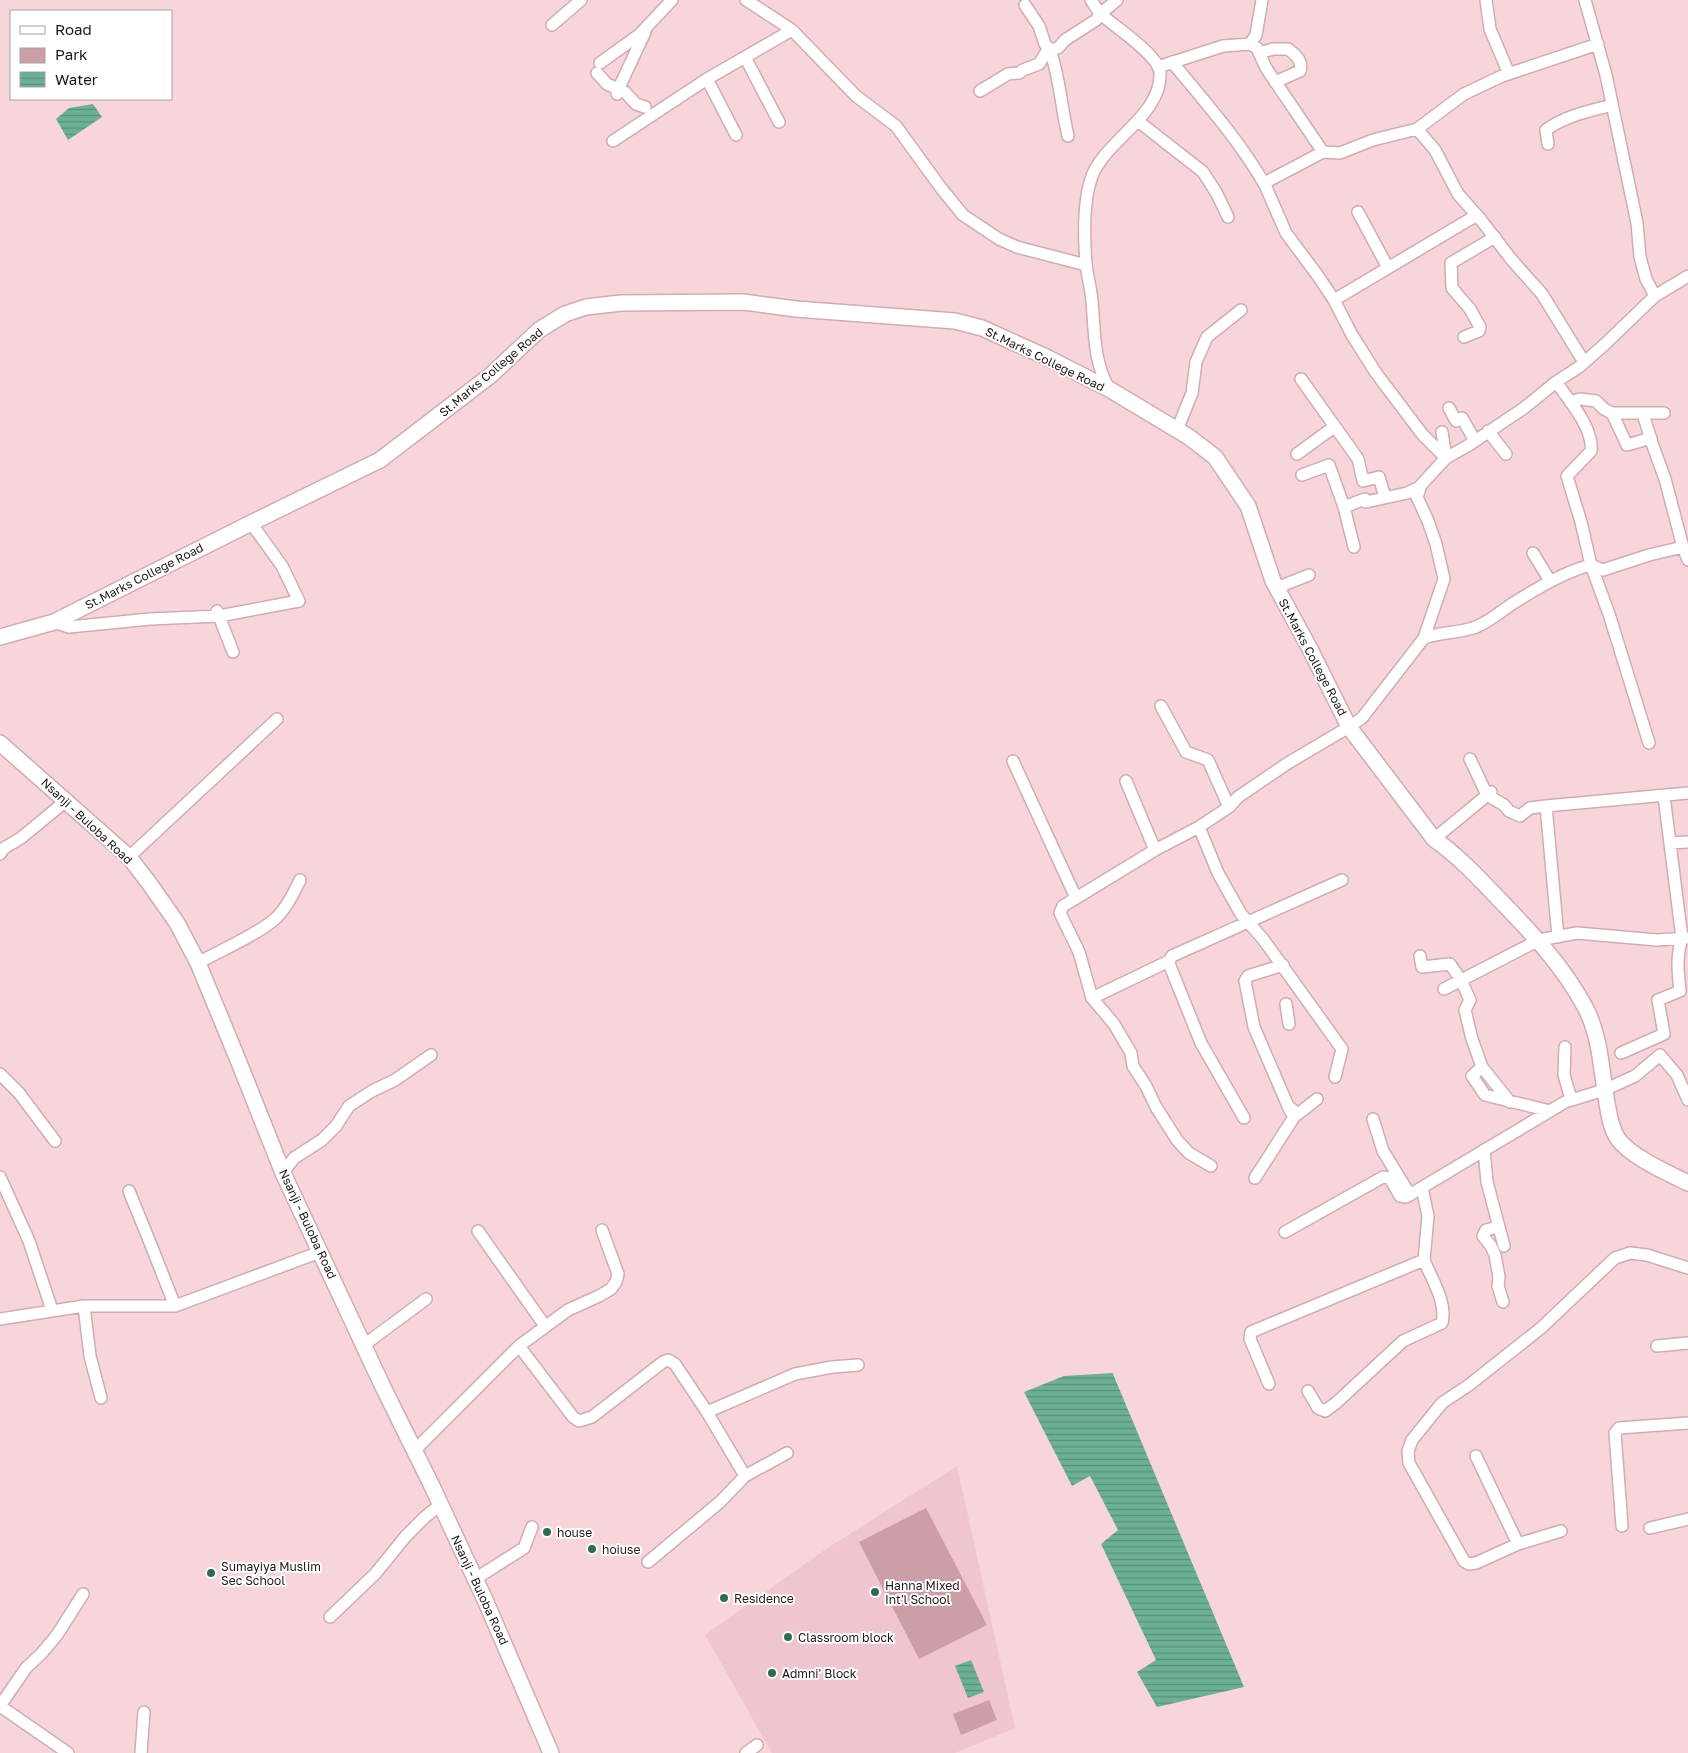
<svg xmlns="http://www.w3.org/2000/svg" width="1688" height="1753" font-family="'Golos Text',sans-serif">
	<defs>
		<pattern id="water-rules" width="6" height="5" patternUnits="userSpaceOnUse" patternTransform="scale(1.25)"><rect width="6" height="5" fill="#6cb195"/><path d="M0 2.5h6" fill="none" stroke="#588f79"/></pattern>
	</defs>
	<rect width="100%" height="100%" fill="#f7d5db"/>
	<!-- built -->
	<path fill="#f0c6ce" d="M957 1466 1015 1728 955 1753H772L705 1635 826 1549Z"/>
	<!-- green -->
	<path fill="#cc9ea7" d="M926 1508 987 1625 919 1659 859 1542Z
		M989 1700 997 1720 961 1735 953 1714Z"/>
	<!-- water -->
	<path fill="url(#water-rules)" d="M93 104 102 117 68 140 56 119 69 108Z
		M1113 1373V1374L1244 1687 1157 1707 1137 1672 1156 1660 1101 1544 1118 1530 1090 1476 1072 1486 1024 1392 1064 1376Z
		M971 1660 984 1692 968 1698 955 1666Z"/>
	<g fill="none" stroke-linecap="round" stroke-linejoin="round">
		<!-- minor casing -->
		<g stroke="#ceadb3" stroke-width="14">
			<path id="minor" d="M746 0 792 30 856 96 896 126 941 188 963 215 999 239 1017 247 1086 265
				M1091 0C1094 5 1098 11 1102 15 1115 27 1160 56 1160 73 1162 115 1105 141 1092 176 1083 201 1084 238 1086 263 1087 276 1091 288 1092 301 1095 334 1093 359 1109 389
				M1486 0 1490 29 1509 74
				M1585 0 1606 75 1637 223 1640 257 1646 279 1655 296
				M1025 5 1039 26 1045 44 1050 50 1058 48 1065 40 1096 20 1100 14 1117 0
				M552 25 581 0
				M1250 44 1256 35 1262 0
				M1050 50C1060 78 1061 107 1068 136
				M1259 53 1273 49H1288C1296 55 1303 61 1300 71L1275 82
				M745 57 779 122
				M1172 62C1205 102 1239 140 1265 185
				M600 63 639 35 672 0
				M1158 67 1223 46 1250 44 1257 48 1266 68 1323 152
				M597 73 607 84 625 92 636 104 645 107
				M707 79 736 135
				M980 91 1008 74 1019 73 1023 70 1039 64 1049 48
				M617 94 618 90 645 32
				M1138 121 1203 172 1217 194 1228 217
				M1417 129 1435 150 1458 194 1481 220 1511 259 1542 294 1584 362
				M613 141 707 79 792 30
				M1548 144 1546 130C1564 116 1590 111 1612 105
				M1358 212 1388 268
				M1334 300 1477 215
				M1464 337 1479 331 1480 327 1470 309 1452 288 1451 263 1495 237
				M1301 379 1358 459 1363 481 1379 477 1385 497
				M1570 402 1580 399 1596 401 1604 409 1612 413 1627 445 1651 438
				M1449 408 1456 421 1462 418 1475 441
				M1612 413H1664
				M1643 414 1653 446 1665 479 1683 547
				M1177 430 1192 393 1196 362 1207 337 1241 310
				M1488 431 1506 454
				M1442 432 1446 458
				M1297 454 1334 427
				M1446 458 1422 434 1376 373 1352 335 1334 300 1318 276 1286 233 1265 185 1268 181 1323 152 1340 153 1373 140 1417 129 1464 94 1502 76 1598 44
				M1302 475 1329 465 1344 507
				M1354 547 1344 507 1365 499 1366 502 1407 493 1420 487
				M1533 553 1550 581
				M1591 565 1609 614 1649 743
				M1591 565 1603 570 1649 555 1683 547 1688 560
				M1276 588 1309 575
				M217 611 233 652
				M54 622 69 627 150 619 219 616 299 601 282 566 251 523
				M1424 638 1444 579 1436 544 1428 521 1417 497 1421 485 1446 458 1469 445 1524 408 1556 382
				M1161 706 1186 752 1208 760 1229 807
				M1470 759 1487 795 1504 805 1509 811 1520 816 1530 808 1546 806
				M1013 761 1076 898
				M1126 781 1155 850
				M1199 827 1218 873 1241 914 1263 939 1342 1049 1335 1077
				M1434 839 1491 792
				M1670 843 1688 842
				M0 854 4 848 21 838 67 800
				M129 857 277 719
				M1558 937 1546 806 1688 793
				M1420 956 1422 967 1450 964 1461 980 1470 1000 1465 1010 1472 1039 1482 1067 1510 1102
				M198 963C221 950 255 936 275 919 286 909 294 893 300 880
				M1283 965 1248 976 1245 981 1254 1027 1288 1106
				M1444 989 1539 940 1577 933 1657 940 1686 938
				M1092 998 1169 961
				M1286 1004 1289 1024
				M1565 1047 1564 1075 1571 1099
				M1621 1053 1664 1034 1658 1000 1680 991C1678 972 1676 957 1682 938L1664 796
				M1482 1067 1472 1076 1485 1095 1550 1111
				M0 1074 19 1093 55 1141
				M1244 1118 1201 1043 1170 966 1169 961 1172 956 1342 880
				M1373 1119 1383 1151 1410 1195
				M1484 1150 1487 1182 1504 1246
				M1211 1166 1189 1153 1177 1140 1156 1107 1146 1086 1133 1066 1131 1053 1114 1024 1092 998 1079 952 1060 913 1063 906 1155 850 1199 827 1229 807 1238 797 1288 763 1349 727 1362 718 1424 638C1441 632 1460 633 1476 627 1490 621 1500 612 1512 604 1534 590 1565 571 1591 565L1581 522 1567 476 1591 451C1594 429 1569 400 1556 382L1579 367 1604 345 1655 296 1688 276
				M283 1173 294 1158 322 1140 336 1126 349 1106 372 1091 395 1080 431 1055
				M0 1177 29 1241 52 1310
				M1255 1178 1294 1117 1288 1106 1298 1114 1317 1099
				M129 1191 151 1245 175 1306
				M1498 1227 1486 1230 1483 1236 1491 1246 1495 1255 1499 1277 1498 1286 1503 1302
				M478 1231 545 1326
				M1285 1232 1383 1177 1390 1178 1400 1196 1406 1197 1565 1102 1604 1090 1635 1076 1660 1055 1677 1075 1688 1100
				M84 1306 90 1356 101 1398
				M0 1319 84 1306H175L320 1252
				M364 1345 426 1299
				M519 1346 573 1417 579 1421 592 1417 601 1410 663 1362 668 1360 675 1364 707 1412 745 1476
				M1657 1346 1688 1343
				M1269 1384 1250 1339 1251 1332 1424 1260 1428 1216 1422 1188
				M1308 1391 1318 1408 1325 1411 1336 1403 1403 1341 1442 1323C1447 1302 1432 1280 1424 1260
				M707 1412 795 1374 832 1367 858 1365
				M414 1451 519 1346 568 1310 599 1296 611 1289 616 1282 618 1274 602 1230
				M1476 1456 1518 1544
				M1622 1526 1615 1433 1619 1428 1688 1423
				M1650 1528 1688 1519
				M1561 1531 1518 1544 1476 1563 1469 1564 1464 1561 1409 1463 1408 1451 1412 1440 1442 1403 1469 1385 1541 1328 1615 1258 1630 1253 1647 1255 1688 1268
				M648 1562 720 1502 745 1476 787 1453
				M475 1579 524 1548 532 1527
				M330 1617 375 1574 406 1536 425 1517 440 1505
				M0 1706 26 1668 41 1654 57 1635 83 1594
				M0 1706 68 1753
				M141 1753 144 1712
				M746 1753 757 1745"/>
		</g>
		<!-- secondary casing -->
		<g stroke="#ceadb3" stroke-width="18">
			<path id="secondary" d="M0 637 54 622 251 523 380 460 491 375 539 330 565 314 586 307 621 303 743 302 796 309 955 321 982 328 1044 356 1109 389 1189 437 1215 457 1248 506 1273 581 1309 647 1349 727 1434 839C1457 855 1476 875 1495 895 1529 930 1562 964 1585 1007 1601 1037 1601 1071 1607 1103 1609 1115 1611 1129 1618 1139 1631 1157 1668 1173 1688 1183
				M0 743 129 857 149 883 177 923 198 963 238 1060 283 1173 383 1387 431 1484 486 1602 551 1753"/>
		</g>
		<!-- minor -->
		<use href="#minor" stroke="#fff" stroke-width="11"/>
		<!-- secondary -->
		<use href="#secondary" stroke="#fff" stroke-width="15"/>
	</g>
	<!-- markers -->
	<g fill="#2f6a55" stroke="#fff" stroke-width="2">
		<circle cx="547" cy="1532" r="5"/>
		<circle cx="592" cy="1549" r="5"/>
		<circle cx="211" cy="1573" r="5"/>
		<circle cx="875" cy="1592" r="5"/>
		<circle cx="724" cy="1598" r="5"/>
		<circle cx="788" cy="1637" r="5"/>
		<circle cx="772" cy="1673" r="5"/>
	</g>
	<g text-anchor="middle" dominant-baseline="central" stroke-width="4" stroke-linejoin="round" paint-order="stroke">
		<!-- street labels -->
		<g font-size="12" fill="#211618" stroke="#fff">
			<text transform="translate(1045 359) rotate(26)">St.Marks College Road</text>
			<text transform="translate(491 372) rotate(-40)">St.Marks College Road</text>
			<text transform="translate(144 576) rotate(-27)">St.Marks College Road</text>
			<text transform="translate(1313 657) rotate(62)">St.Marks College Road</text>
			<text transform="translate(87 821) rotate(43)">Nsanji - Buloba Road</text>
			<text transform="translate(308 1224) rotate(65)">Nsanji - Buloba Road</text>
			<text transform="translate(480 1590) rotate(65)">Nsanji - Buloba Road</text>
		</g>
		<!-- poi labels -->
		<g font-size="12" fill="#211618" stroke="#fff" text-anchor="start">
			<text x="557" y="1532">house</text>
			<text x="602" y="1549">hoiuse</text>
			<text x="221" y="1566">Sumayiya Muslim<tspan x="221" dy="14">Sec School</tspan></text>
			<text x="885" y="1585">Hanna Mixed<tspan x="885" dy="14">Int'l School</tspan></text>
			<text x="734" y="1598">Residence</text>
			<text x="798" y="1637">Classroom block</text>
			<text x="782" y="1673">Admni' Block</text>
		</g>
	</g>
	<!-- legend -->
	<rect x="10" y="10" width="162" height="90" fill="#ffffff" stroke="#a6a2a3"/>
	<rect x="20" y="26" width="25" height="8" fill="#ffffff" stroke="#a6a2a3"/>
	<text x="55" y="35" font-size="15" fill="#211618">Road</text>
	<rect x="20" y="48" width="25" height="15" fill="#cc9ea7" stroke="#a6a2a3"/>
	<text x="55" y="60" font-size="15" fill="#211618">Park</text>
	<rect x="20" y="72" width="25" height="15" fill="url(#water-rules)" stroke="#a6a2a3"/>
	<text x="55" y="85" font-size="15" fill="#211618">Water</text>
</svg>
